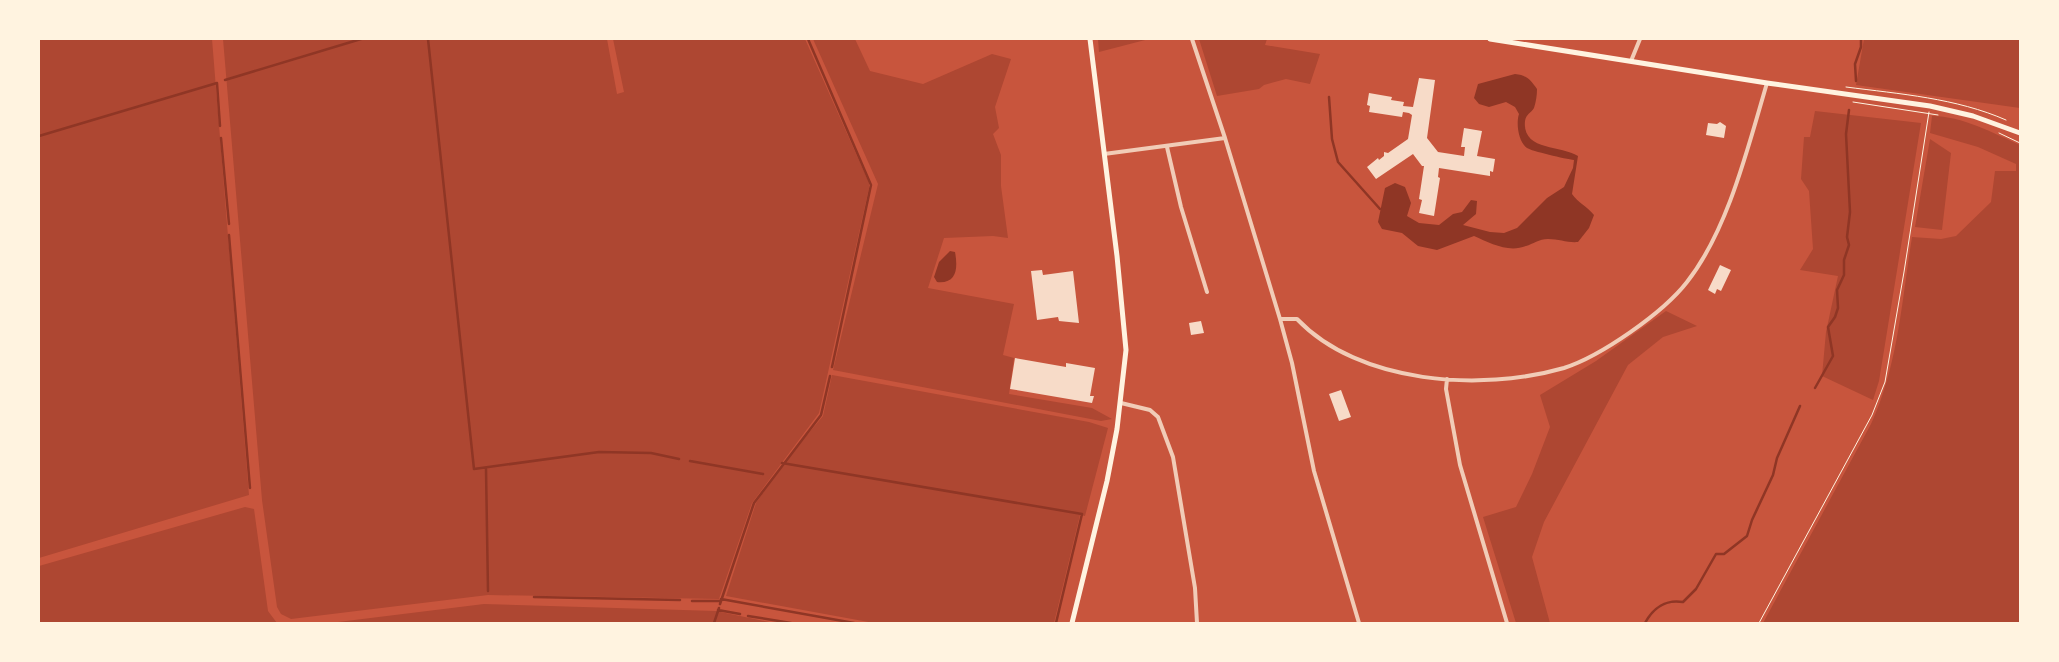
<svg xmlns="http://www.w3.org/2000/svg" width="2059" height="662" font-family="Karla,sans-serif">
	<rect width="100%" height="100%" fill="#c8553d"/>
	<!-- green -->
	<path fill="#ae4732" d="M39 39H212L249 495 39 558Z
		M223 39H607L617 94 624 92 613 39H805L869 183V188L819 413 752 503 719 599 488 595 291 619 281 614 277 607 262 500Z
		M813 39H855L870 71 923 84 992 54 1011 59 995 107 999 128 993 134 1001 155V186L1008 238 993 236 944 238 928 288 1014 304 1003 355 1014 358 1009 394 1092 408 1112 419 1101 421 833 370 878 184Z
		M1098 39H1149L1099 52Z
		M1199 39H1267L1265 45 1320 54 1310 84 1286 79 1264 85 1259 89 1217 96Z
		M1864 39H2020V108L1856 85Z
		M1815 111 1921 123 1879 381 1873 400 1822 376 1826 332 1838 276 1800 270 1813 249 1809 191 1801 179 1804 137H1810Z
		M1932 116C1962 116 1993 133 2020 145V623H1763L1871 424C1898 366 1902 299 1912 237L1941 239 1956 236 1991 202 1995 171H2016V164L1978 147 1930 133Z
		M1930 139 1951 153 1942 230 1915 227Z
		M1666 311 1697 326 1663 337 1628 365 1544 522 1532 557 1550 623H1516L1483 517 1516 507 1532 474 1550 427 1540 395 1596 361Z
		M832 375 1089 422 1108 428 1085 516 1080 515 1054 623H874L726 596 756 503 782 465 823 416Z
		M245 507 254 509 268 611 277 623H39V566Z
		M484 604 716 611 774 623H330Z"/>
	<!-- water -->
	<path fill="#8f3625" d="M1515 74C1526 75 1530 79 1537 89 1537 95 1536 102 1534 108 1531 113 1526 114 1525 121 1522 151 1561 145 1578 156L1572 194C1578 203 1587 206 1594 215L1589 228 1578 242C1568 243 1559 239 1548 239 1539 239 1533 244 1526 246 1508 253 1490 243 1474 236L1437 250 1418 246 1402 233 1382 229 1378 222 1385 188 1395 183 1405 187 1411 203 1407 216 1419 223 1439 225 1453 214 1462 212 1471 200 1477 201 1476 214 1463 225 1490 232 1504 233 1517 228 1547 198 1564 187 1573 168 1574 160C1566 159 1531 151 1527 148 1518 141 1516 123 1519 114L1515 107 1506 102 1489 107 1479 104 1474 98 1478 84Z
		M950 251 955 252C958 268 957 284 937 282L934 277 939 262Z"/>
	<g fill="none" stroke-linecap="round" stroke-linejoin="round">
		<!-- stream -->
		<path stroke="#8f3625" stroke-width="2.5" d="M428 39 474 469 599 452 651 453 679 459
			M808 39 871 185 832 367
			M225 80 361 39
			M1856 81 1855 64 1861 47V39
			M1329 97 1332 139 1338 162 1380 209
			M39 136 217 83 220 126
			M221 138 229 224
			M229 235 250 488
			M1815 388 1833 356 1828 327 1835 317 1838 308 1837 290 1844 275V260L1849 245 1847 237 1850 212 1846 134 1849 110
			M690 461 763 474
			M782 463 1082 514 1056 623
			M486 469 488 591
			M534 597 680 600
			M721 599 854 623
			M692 601H720
			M720 604 754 503 821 415 830 376
			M718 610 740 614
			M748 616 791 623
			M714 623 719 608
			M1645 623C1653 608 1666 599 1683 602L1696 589 1716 554H1724L1747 536 1752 520 1773 475 1777 458 1800 406"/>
	</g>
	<!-- building -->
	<path fill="#f7dbc8" d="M1419 78 1435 80 1427 138 1438 152 1464 156 1465 147H1461L1464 128 1482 131 1477 156 1495 159 1493 172 1490 171V176L1439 168 1438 177 1440 178 1434 216 1419 213 1422 200 1419 199 1424 166H1422L1413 154 1376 179 1367 167 1378 158 1379 160 1384 156V152L1388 153 1408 139 1412 115 1409 113 1403 112 1402 117 1369 112 1370 106 1367 105 1369 93 1392 97 1391 100 1404 102 1403 106 1413 107Z
		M1720 122 1726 126 1724 138 1706 135 1708 123 1717 124Z
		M1720 265 1731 270 1721 291 1717 289 1715 294 1708 290Z
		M1042 270 1043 275 1073 271 1079 323 1059 321 1058 317 1037 320 1031 271Z
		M1201 321 1204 333 1191 335 1189 323Z
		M1015 358 1066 367V363L1095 368 1090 396H1094L1092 403 1010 389Z
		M1341 390 1351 417 1339 421 1329 394Z"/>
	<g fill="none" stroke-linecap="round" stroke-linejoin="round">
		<!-- path -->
		<path stroke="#fff3e0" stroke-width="1" d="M1846 87C1900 94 1956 98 2006 120
			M1853 102 1938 115
			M1999 133 2020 143
			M1759 623 1872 415 1885 382 1904 272 1929 112"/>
		<!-- minor -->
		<path stroke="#f1ccb7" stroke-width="4" d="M1192 39 1225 138 1280 319 1292 363 1314 471 1359 623
			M1631 61 1640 39
			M1167 147 1181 207 1207 292
			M1104 154 1225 138
			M1280 319H1297C1359 384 1481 392 1564 368 1601 356 1663 313 1687 282 1728 230 1748 147 1767 83
			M1447 379 1446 389 1460 465 1507 623
			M1121 403 1150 410 1158 417 1173 457 1195 588 1197 623"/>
		<!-- secondary -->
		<path stroke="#fff3e0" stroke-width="5" d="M1490 39 1767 83 1930 106 1973 116 2020 133
			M1072 623 1107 481 1117 429 1126 350 1117 256 1090 39"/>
	</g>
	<!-- border -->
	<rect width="2059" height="662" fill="none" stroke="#fff3e0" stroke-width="80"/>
</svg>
